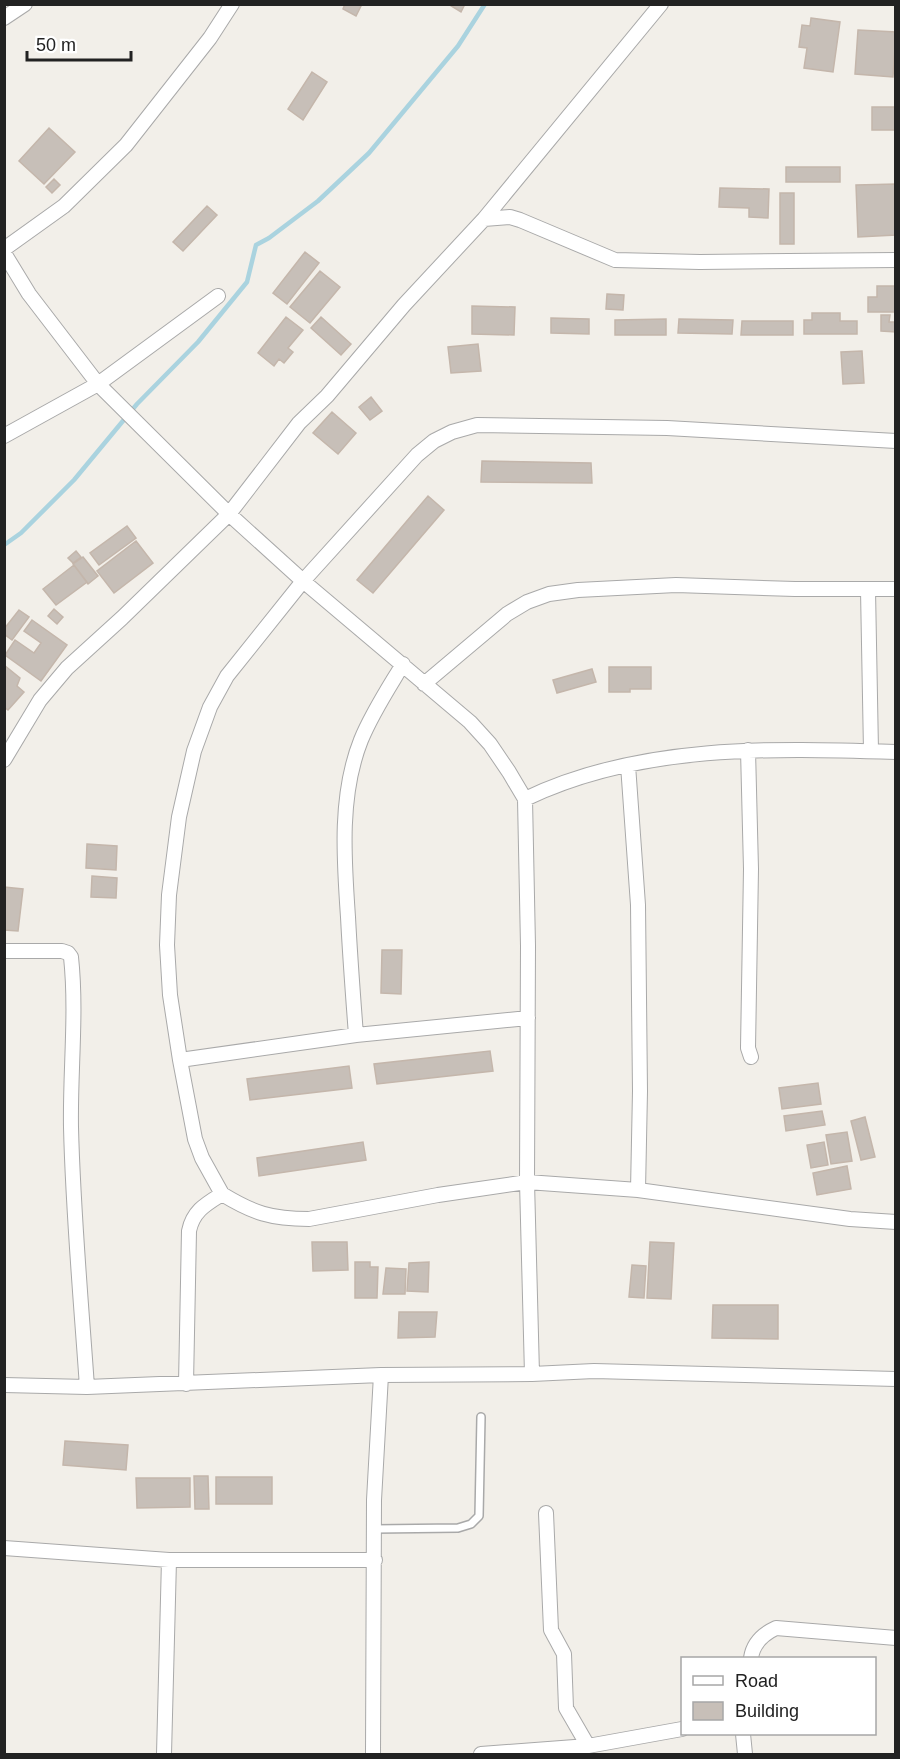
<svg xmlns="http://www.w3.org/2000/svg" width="900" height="1759" font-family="Helvetica,sans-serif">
	<rect width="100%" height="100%" fill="#f2efe9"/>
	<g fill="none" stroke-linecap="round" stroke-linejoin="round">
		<!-- stream -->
		<path stroke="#aad3df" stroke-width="4.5" d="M4 545 21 533 74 480 137 404 198 342 247 282 256 245 269 238 318 201 369 153 458 46 485 4"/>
	</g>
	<!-- building -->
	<path fill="#c7bfb8" stroke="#c4b6ab" stroke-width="1.5" d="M345 4H362L356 16 343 9Z
		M448 4H465L461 12Z
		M811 18 840 22 833 72 804 68 807 48 799 47 802 25 810 26Z
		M858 30 896 32 893 77 855 74Z
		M312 72 327 82 303 120 288 109Z
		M872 107H896V130H872Z
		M49 128 75 152 44 184 19 161Z
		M786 167H840V182H786Z
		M54 179 60 185 52 193 46 187Z
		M896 184V235L858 237 856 185Z
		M720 188 769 189 768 218 749 217V208L719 207Z
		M780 193H794V244H780Z
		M207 206 217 215 183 251 173 242Z
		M305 252 319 263 287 304 273 293Z
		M320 271 340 287 310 323 290 307Z
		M877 286H896V312H868V297H877Z
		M607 294 624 295 623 310 606 309Z
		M472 306 515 307 514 335 472 334Z
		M812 313H840V321H857V334H804V320H812Z
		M881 315H890L889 322H896V332L881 331Z
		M286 317 303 330 288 348 293 352 284 363 279 359 274 366 258 353Z
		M321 317 351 344 341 355 311 328Z
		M551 318 589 319V334L551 333Z
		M666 319V335H615V320Z
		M679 319 733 320 732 334 678 333Z
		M742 321H793V335H741Z
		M478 344 481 371 451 373 448 347Z
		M862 351 864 383 843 384 841 352Z
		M371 397 382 411 370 420 359 407Z
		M332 412 356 433 338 454 313 433Z
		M482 461 591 463 592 483 481 482Z
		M428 496 444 510 373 593 357 580Z
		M127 526 136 538 99 565 90 553Z
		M136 541 153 563 114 593 97 571Z
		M76 551 81 557 73 563 68 558Z
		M83 557 98 576 88 584 73 564Z
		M74 565 87 582 56 605 43 589Z
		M54 609 63 617 57 624 48 616Z
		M19 610 29 617 12 640 4 634V629Z
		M32 620 67 645 41 681 5 655 15 640 34 653 41 643 24 631Z
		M4 665 20 678 17 686 24 692 8 710 4 707Z
		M609 667H651V689H630V692H609Z
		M592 669 596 682 557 693 553 680Z
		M87 844 117 846 116 870 86 868Z
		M92 876 117 878 116 898 91 897Z
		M4 887 23 889 18 931 4 930Z
		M382 950H402L401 994 381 993Z
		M490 1051 493 1071 377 1084 374 1064Z
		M349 1066 352 1088 250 1100 247 1079Z
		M818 1083 821 1104 782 1109 779 1088Z
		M822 1111 825 1125 786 1131 784 1116Z
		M865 1117 875 1157 861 1160 851 1121Z
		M847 1132 852 1161 831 1164 826 1135Z
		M363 1142 366 1160 259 1176 257 1158Z
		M824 1142 828 1165 811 1168 807 1145Z
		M847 1166 851 1189 817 1195 813 1173Z
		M312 1242H347L348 1270 313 1271Z
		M650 1242 674 1243 671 1299 647 1298Z
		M355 1262H370V1267H378L377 1298H355Z
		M429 1262 428 1292 407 1291 409 1263Z
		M632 1265 646 1266 644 1298 629 1297Z
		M386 1268 406 1269 405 1294H383Z
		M713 1305H778V1339L712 1338Z
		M399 1312H437L435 1337 398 1338Z
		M65 1441 128 1445 126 1470 63 1465Z
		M194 1476H208L209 1509H195Z
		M216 1477H272V1504H216Z
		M136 1478H190V1507L137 1508Z"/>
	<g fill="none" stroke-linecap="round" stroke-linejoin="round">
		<!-- lane casing -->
		<g stroke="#a9a9a9" stroke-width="10">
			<path id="lane" d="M375 1529 458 1528 471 1524 479 1516 481 1417"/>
		</g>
		<!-- street casing -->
		<g stroke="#a9a9a9" stroke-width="16">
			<path id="street" d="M4 18 25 4
				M484 219 510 217 520 220 615 260 700 262 896 260
				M4 249 64 206 126 145 210 38 232 4
				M4 253 29 294 98 384 229 514 303 581 470 722 490 744 509 772 525 799 528 946 527 1182 532 1374
				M4 436 98 384 218 296
				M868 590 871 751
				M424 684 507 614 527 602 549 594 578 590 676 585 795 589H896
				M748 750 751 869 748 1048 751 1057
				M4 760 40 700 67 668 122 618 229 514 299 423 327 396 404 305 484 219 661 4
				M628 765 638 905 640 1091 638 1190
				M525 799C639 744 771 748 896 752
				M4 951H62L68 953 71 957C77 1013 70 1071 71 1127 73 1214 81 1300 87 1387
				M356 1035C353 996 350 956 348 917 344 859 339 795 361 740 372 713 388 689 403 664
				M180 1060 356 1035 528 1018
				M222 1194C253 1213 271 1219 309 1219L438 1195 527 1182 638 1190 850 1219 896 1222
				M186 1384 189 1231C193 1211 206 1204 222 1194L202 1158 195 1139 180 1060 170 995 167 945 169 895 179 817 194 751 210 707 227 676 303 581 417 455 434 441 452 432 477 425 667 428 896 441
				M4 1385 87 1387 381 1375 532 1374 594 1371 896 1379
				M546 1513 551 1630 564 1654 566 1708 588 1746
				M4 1548 169 1560H375
				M751 1658C753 1644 763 1634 776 1628L896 1638
				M743 1734 745 1754
				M164 1754 169 1560
				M373 1754 374 1500 381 1375
				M481 1754 588 1746 682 1729"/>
		</g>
		<!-- lane -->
		<use href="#lane" stroke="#fff" stroke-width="7"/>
		<!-- street -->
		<use href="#street" stroke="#fff" stroke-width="14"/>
	</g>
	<!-- border -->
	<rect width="900" height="1759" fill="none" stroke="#222222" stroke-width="12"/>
	<!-- legend -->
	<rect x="681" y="1657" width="195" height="78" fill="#ffffff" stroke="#a7a7a7" stroke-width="1.5"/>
	<rect x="693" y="1676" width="30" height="9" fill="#ffffff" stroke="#a7a7a7" stroke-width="1.5"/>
	<text x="735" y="1687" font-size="18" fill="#222222">Road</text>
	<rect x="693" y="1702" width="30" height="18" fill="#c7bfb8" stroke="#a7a7a7" stroke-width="1.5"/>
	<text x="735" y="1717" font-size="18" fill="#222222">Building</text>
	<!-- scale -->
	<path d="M27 51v9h104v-9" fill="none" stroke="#222222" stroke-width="3"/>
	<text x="36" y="51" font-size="18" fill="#222222" stroke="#ffffff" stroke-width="4.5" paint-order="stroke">50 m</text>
</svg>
